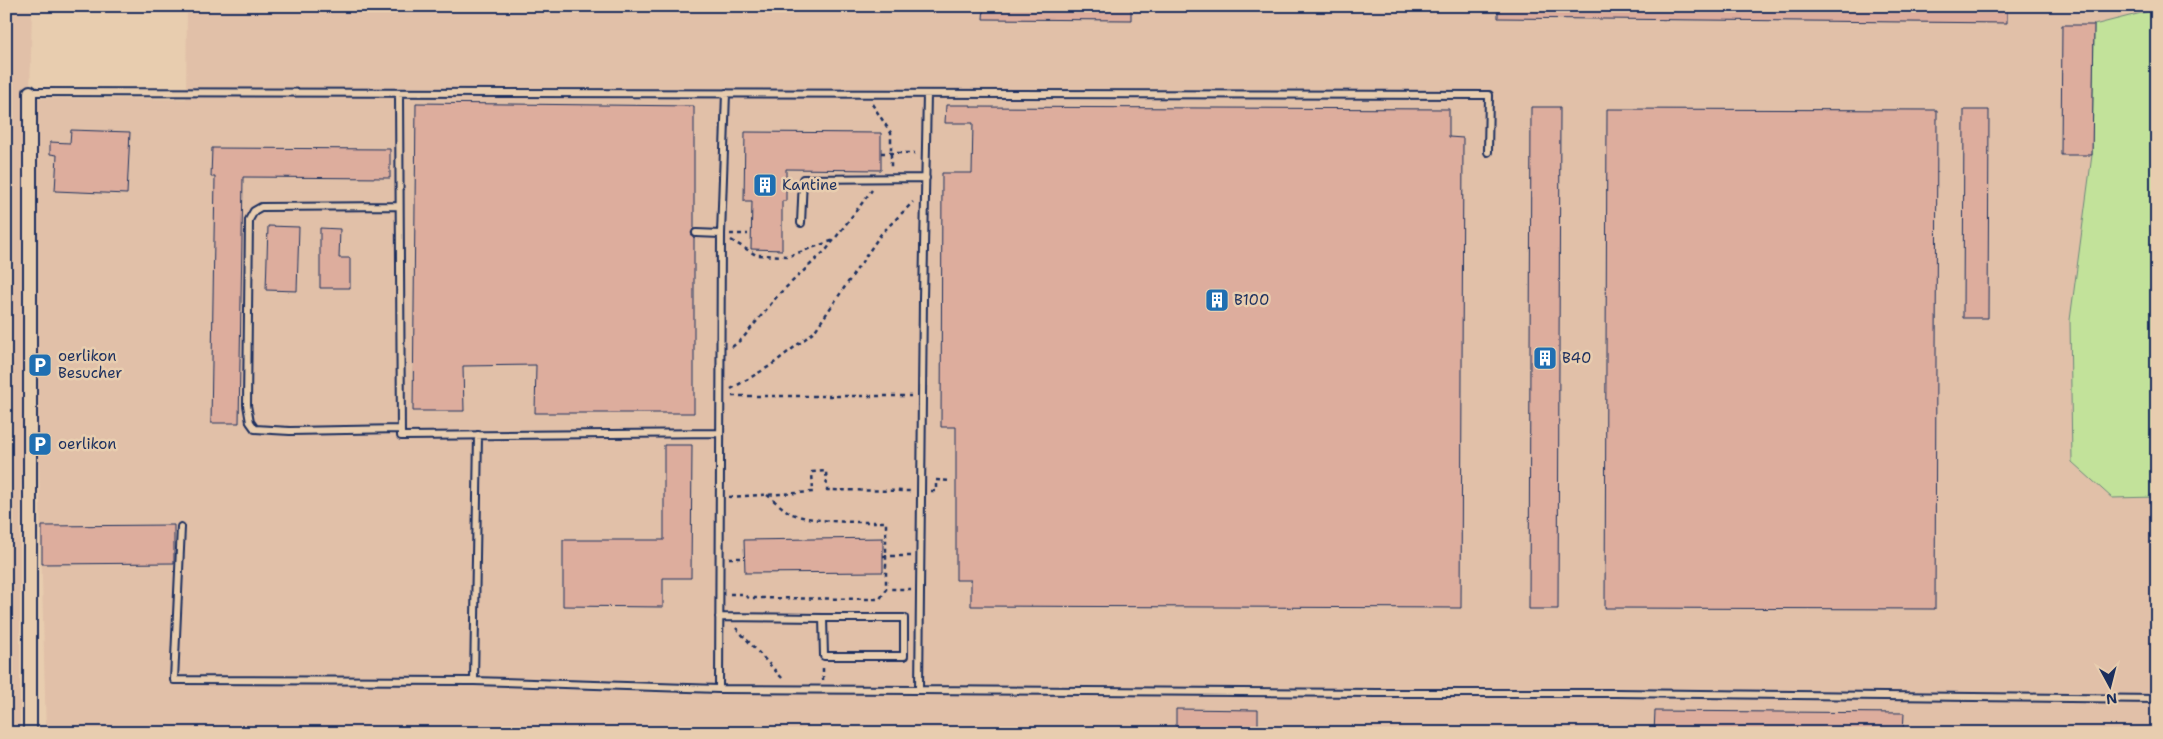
<svg xmlns="http://www.w3.org/2000/svg" width="2163" height="739" font-family="'Shantell Sans',sans-serif">
	<rect width="100%" height="100%" fill="#e8cdaf"/>
	<filter id="ink" filterUnits="userSpaceOnUse"><feTurbulence type="fractalNoise" baseFrequency=".02" numOctaves="2"/><feDisplacementMap in="SourceGraphic" scale="10" xChannelSelector="R" yChannelSelector="G"/><feConvolveMatrix kernelMatrix="1 2 1 2 8 2 1 2 1" color-interpolation-filters="sRGB"/></filter>
	<g filter="url(#ink)">
		<!-- built -->
		<path fill="#e1c0a8" d="M6 6H32L30 98 186 99 187 6H2157V733H46L30 121 20 547V733H6Z"/>
		<!-- green -->
		<path fill="#c2e29a" stroke="#6e887c" d="M2157 9V497L2112 498 2072 462 2070 320 2092 155 2094 25Z"/>
		<!-- building -->
		<path fill="#ddad9d" stroke="#1b2f5e" d="M984 6H1131V20L983 19Z
			M1498 6H2007V23L1498 18Z
			M2062 25H2094L2092 155H2061Z
			M416 103 694 106V228L691 233 694 238V413H535L536 365 463 366 464 411H413Z
			M946 105H971V107L1449 109V137L1463 138 1461 608 971 606V580H956V427H941L942 173H972L973 123H945Z
			M1531 107H1560L1558 609H1529Z
			M1607 109 1937 110 1935 609 1605 608Z
			M1964 110H1989L1988 318H1963Z
			M71 130 130 132 127 194 55 191 57 155 50 154V142L70 143Z
			M745 132 881 133V170L786 169V201H782V250L751 249 752 201H744Z
			M212 148 390 149V178L243 177 239 423H211L215 177H211Z
			M268 226 299 227 297 291 266 290Z
			M320 228 340 229 339 258H350V288H320Z
			M664 445H692L691 578H663V607L563 606V540H664Z
			M174 525V563L42 564V526Z
			M883 538V572L745 573 744 540Z
			M1176 709 1258 710V733H1176Z
			M1655 711 1904 713 1903 733H1654Z"/>
		<g fill="none" stroke-linecap="round" stroke-linejoin="round">
			<!-- lane casing -->
			<g stroke="#1b2f5e" stroke-width="10">
				<path id="lane" d="M30 92 1489 95 1488 152
					M399 93 401 436 720 433
					M927 94 923 299 919 690 1378 693H1616L2157 699
					M399 206 261 207 254 211 249 220 247 405 250 422 255 429 290 431 401 429
					M801 223 803 179 926 178
					M696 233 721 234
					M181 527 174 680 474 681 719 689 919 690
					M719 617 823 618 824 656H904V618H823
					M474 681 478 435
					M719 689 721 234 726 93"/>
			</g>
			<!-- street casing -->
			<g stroke="#1b2f5e" stroke-width="16">
				<path id="street" d="M30 733V92"/>
			</g>
			<!-- path -->
			<path stroke="#1b2f5e" stroke-width="2.5" stroke-dasharray="4 4" stroke-linecap="butt" d="M872 104 891 133V168
				M881 153H915
				M730 234H748
				M731 240 756 255 789 256 834 240
				M732 347 743 338 779 294 827 249 872 190
				M731 389 770 366 814 332 881 234 913 202
				M732 396H911
				M931 491H936V480L951 481
				M767 495C775 501 784 510 792 514 817 523 859 522 886 522V589
				M729 497 813 492 812 472 826 471 827 490 910 491
				M883 556H911
				M729 558H745
				M730 594H742L749 598 880 599 886 589H911
				M736 628 783 679
				M823 680V665"/>
			<!-- lane -->
			<use href="#lane" stroke="#e8cdaf" stroke-width="6"/>
			<!-- street -->
			<use href="#street" stroke="#e8cdaf" stroke-width="12"/>
		</g>
	</g>
	<!-- icons -->
	<defs>
		<g id="building-square" transform="scale(1.25)"><rect x="-9" y="-9" width="18" height="18" rx="4" fill="#1f6fb2" stroke="#e8cdaf"/><path d="M-4-6H4V6H1V3H-1V6H-4ZM-2.5-4.3h1.7v1.8h-1.7ZM.8-4.3h1.7v1.8H.8ZM-2.5-1h1.7V.8h-1.7ZM.8-1h1.7V.8H.8Z" fill="#fff"/></g>
		<g id="parking-square" transform="scale(1.25)"><rect x="-9" y="-9" width="18" height="18" rx="4" fill="#1f6fb2" stroke="#e8cdaf"/><path d="M-3.5-5.5H1a3.5 3.5 0 0 1 0 7H-1V5.5H-3.5ZM-1-3.4V-.6H.8a1.4 1.4 0 0 0 0-2.8Z" fill="#fff"/></g>
	</defs>
	<g fill-rule="evenodd">
		<use href="#building-square" x="765" y="185"/>
		<use href="#building-square" x="1217" y="300"/>
		<use href="#building-square" x="1545" y="358"/>
		<use href="#parking-square" x="40" y="365"/>
		<use href="#parking-square" x="40" y="444"/>
	</g>
	<g text-anchor="middle" dominant-baseline="central" stroke-width="5" stroke-linejoin="round" paint-order="stroke">
		<!-- poi labels -->
		<g font-size="15" fill="#1b2f5e" stroke="#e8cdaf" text-anchor="start">
			<text x="782" y="185">Kantine</text>
			<text x="1234" y="300">B100</text>
			<text x="58" y="356">oerlikon<tspan x="58" dy="17">Besucher</tspan></text>
			<text x="1562" y="358">B40</text>
			<text x="58" y="444">oerlikon</text>
		</g>
	</g>
	<!-- margin -->
	<rect width="2163" height="739" fill="none" stroke="#e8cdaf" stroke-width="25"/>
	<rect x="12" y="12" width="2138" height="714" fill="none" stroke="#1b2f5e" stroke-width="2" filter="url(#ink)"/>
	<!-- north arrow -->
	<g transform="translate(2110 686) rotate(173)" stroke="#e8cdaf" stroke-width="4" paint-order="stroke">
	<path d="M0-4L9 19L0 12L-9 19Z" fill="#1b2f5e"/>
	<text y="-8" font-size="14" font-weight="bold" text-anchor="middle" fill="#1b2f5e">N</text>
	</g>
</svg>
